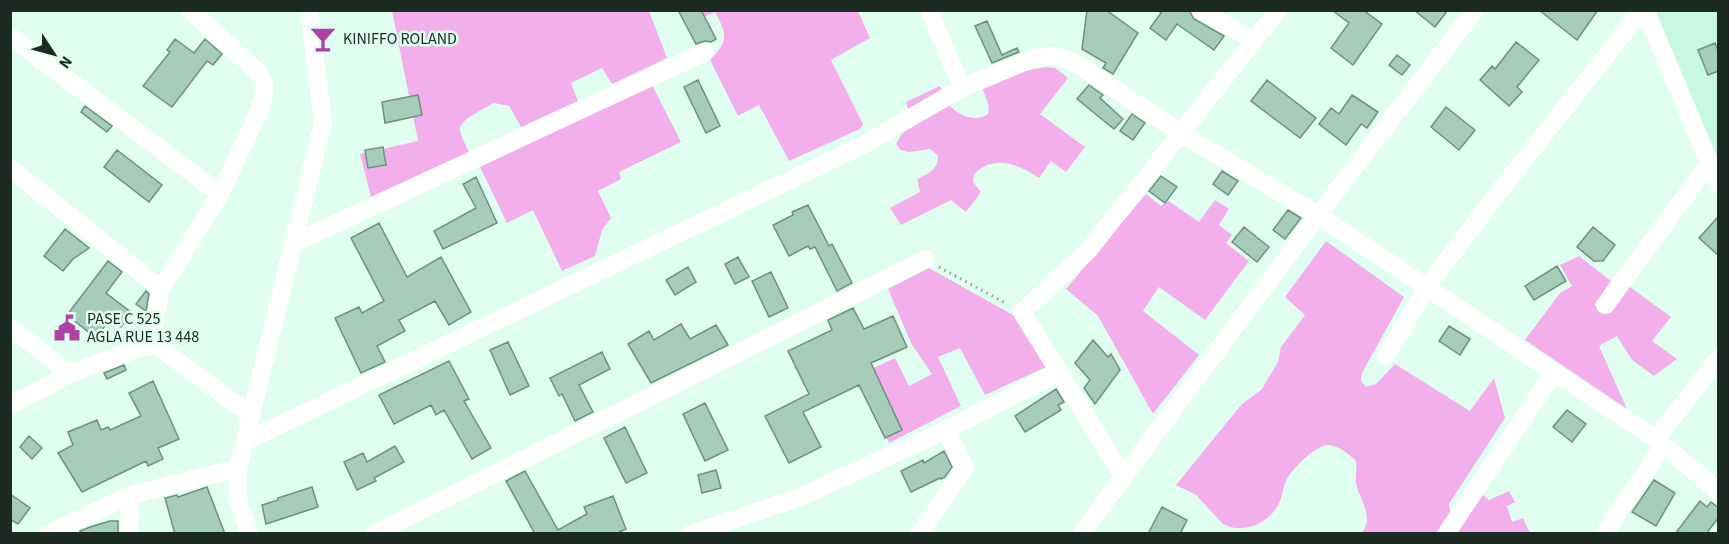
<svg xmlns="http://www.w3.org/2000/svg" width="1729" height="544" font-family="'Source Sans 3',sans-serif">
	<rect width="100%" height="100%" fill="#e0fff0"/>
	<!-- built -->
	<path fill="#c9f8e2" d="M1656 11H1718V158Z"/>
	<!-- green -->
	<path fill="#f3afeb" d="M392 11H649L667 58 612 84 602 68 571 83 578 101 521 127 509 106 494 103C486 108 460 119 460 129 460 136 466 145 469 152L371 197 360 154 418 141Z
		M687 11H858L870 38 831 60 863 124 860 129 789 161 759 105 738 116 710 60C729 41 727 34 715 12L693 22Z
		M1046 67 1055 68 1068 78 1040 114 1085 147 1066 172 1051 161 1039 178C1019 164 994 154 974 174L973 182 981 192 966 212 951 200 901 225 890 208 920 192 917 179C929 173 938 170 938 156L930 149 909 152 900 150 896 144 901 135 907 129 909 112 906 102 940 86C943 93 946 103 952 108 962 117 977 122 988 114 992 101 979 91 982 79Z
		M652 85 681 142 619 172 621 179 598 191 611 218 602 230 595 256 562 271 533 210 507 223 480 167Z
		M1146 194 1161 206 1167 200 1199 222 1215 200 1229 209 1219 225 1232 235 1226 243 1249 261 1205 320 1159 287 1143 311 1199 355 1153 414 1098 316 1066 289Z
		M1326 241 1404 297 1362 373 1361 381 1366 387 1376 384 1395 364 1470 411 1494 378 1505 418 1449 504 1450 511 1459 514 1483 495 1489 500 1509 491 1515 502 1507 506 1512 522 1523 518 1530 533H1362C1374 516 1361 502 1356 484 1355 477 1357 468 1356 461 1349 455 1339 445 1328 445 1316 445 1293 468 1287 479 1283 486 1283 494 1280 501 1271 523 1244 535 1223 524L1196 495 1176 485 1241 405 1262 389 1278 362 1281 347 1305 315 1285 297Z
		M1579 256 1611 281 1594 305 1611 313 1630 287 1671 317 1652 341 1677 359 1654 376 1632 360 1617 336 1599 346 1627 409 1525 340 1560 293 1572 286 1560 265Z
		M929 268 1013 315 1046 367 985 395 960 348 938 357 961 406 889 443 856 376 895 358 909 386 932 374 912 345 888 289Z"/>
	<!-- building -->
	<path fill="#a6ccba" stroke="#6c9080" stroke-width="1.5" d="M678 10H701L716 39 711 42 705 41 696 44Z
		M1087 10H1106L1138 33 1113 74 1103 68 1106 63 1082 49Z
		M1158 10H1189L1194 19 1224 36 1214 50 1177 24 1166 40 1150 28 1161 13Z
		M1332 10H1363L1382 24 1353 65 1331 48 1349 23Z
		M1414 10H1448L1435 27Z
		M1539 10H1598L1577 40Z
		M987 21 1002 55 1017 48 1019 52 992 63 975 26Z
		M175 39 194 53 205 39 222 54 213 65 207 61 172 107 143 86 170 52 167 50Z
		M1516 42 1539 60 1517 87 1522 92 1509 106 1480 80 1492 66 1495 69Z
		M1715 43 1719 53V71L1708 75 1698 50Z
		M1397 55 1410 65 1402 75 1389 65Z
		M698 80 720 126 706 133 684 87Z
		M1267 80 1316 118 1300 138 1251 101Z
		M1089 85 1103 95 1100 98 1123 119 1114 129 1077 99Z
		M418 95 422 115 385 123 382 102Z
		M1352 95 1378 112 1367 128 1361 124 1346 145 1319 124 1331 108 1339 114Z
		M85 106 112 126 107 132 81 112Z
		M1446 107 1475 130 1459 150 1431 127Z
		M1132 114 1145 123 1133 140 1120 131Z
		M383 147 386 165 368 168 365 150Z
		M117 150 162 185 149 202 104 167Z
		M1222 171 1238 181 1228 195 1213 184Z
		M1161 176 1177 187 1165 203 1149 191Z
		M476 177 497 223 443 249 434 231 476 208 463 184Z
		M808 205 829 246 832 244 852 283 837 291 815 247 810 249 808 246 789 256 773 225 793 215 792 212Z
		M1288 210 1301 218 1285 239 1273 230Z
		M1719 216V256L1699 238Z
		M379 223 407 277 441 257 471 312 449 325 435 301 399 320 405 331 377 346 385 362 361 373 335 318 359 307 362 313 384 301 351 238Z
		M1244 227 1269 247 1257 262 1232 242Z
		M1593 227 1615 245 1603 261H1594L1577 247Z
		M65 229 89 248 73 259 63 271 44 256Z
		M738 257 749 277 735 284 725 264Z
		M108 261 122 272 106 293 132 313 121 327 110 319 96 338 67 315Z
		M1557 266 1566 281 1534 300 1525 286Z
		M688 267 696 282 675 295 666 280Z
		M771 272 788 308 769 317 752 281Z
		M146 291 149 294 146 311 136 304Z
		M853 308 864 329 893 316 907 347 871 363 902 430 885 438 859 385 803 412 821 447 789 463 765 416 809 394 788 351 832 330 828 320Z
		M681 324 690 339 716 325 728 345 651 383 628 344 649 331 654 340Z
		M1449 326 1470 339 1460 355 1439 341Z
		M1093 340 1108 357 1111 354 1120 370 1095 404 1084 388 1090 380 1075 363Z
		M508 342 529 386 510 395 490 350Z
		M602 352 610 369 579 385 593 412 575 421 562 394 559 396 550 378Z
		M449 361 469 399 464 401 491 448 472 459 444 410 436 415 431 405 394 424 379 395Z
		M124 365 126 370 107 379 104 373Z
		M153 381 179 439 158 448 163 459 148 466 146 461 82 492 58 453 73 445 68 432 97 420 101 430 108 427 110 430 141 416 129 393Z
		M1056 389 1064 402 1058 405 1061 410 1025 432 1015 416Z
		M705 403 728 450 705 461 683 414Z
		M1567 410 1586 424 1572 442 1553 427Z
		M625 427 647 473 626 483 604 438Z
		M29 436 42 448 32 459 20 447Z
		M395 446 404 462 374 478 376 481 357 490 344 462 363 453 367 462Z
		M944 451 952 467 945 477 941 479 940 478 911 492 901 471 923 460 924 463Z
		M716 470 721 488 702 493 698 475Z
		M525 471 558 530 587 514 584 507 613 496 626 529 615 534H535L506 481Z
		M1654 480 1675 493 1656 526 1632 512Z
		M207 487 225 534H175L165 498 177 495 178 497Z
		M312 487 318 507 266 524 262 505 278 500V498Z
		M10 494 30 508 18 524 10 519Z
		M1700 501 1707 507 1711 502 1719 508V517L1706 534H1675Z
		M1162 507 1187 520 1180 534H1148Z
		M110 521H118V534H80V531L90 527Z"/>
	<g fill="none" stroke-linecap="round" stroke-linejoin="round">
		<!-- path -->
		<path stroke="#8aa296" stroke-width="3" stroke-dasharray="1.5 4.5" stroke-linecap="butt" d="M939 267 1007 304"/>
		<!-- minor -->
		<path stroke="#fff" stroke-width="18" d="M929 10 962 88
			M1200 10 1254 40
			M1645 10 1718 184
			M10 36 220 194
			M10 168 161 289
			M294 243 705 52
			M1605 305 1710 163
			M10 327 70 374
			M151 345 161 289 220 194 260 109C265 93 268 87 258 72L190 10
			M1386 356 1427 287 1498 193 1642 10
			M10 405 70 374 144 346 158 347 251 415
			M1656 439 1718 359
			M244 442 865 144 962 88 1034 58 1053 56 1069 60 1083 68 1182 134 1318 215 1554 372 1656 439 1718 491
			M1123 476 1022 312 1088 251 1278 10
			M48 534 131 495 238 468
			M129 534 131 495
			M249 534 238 499V468L323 122 309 10
			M374 534 926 259
			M691 534 800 497 946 430 1059 372
			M919 534 965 468 946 430
			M1081 534 1318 215 1475 10
			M1446 534 1554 372
			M1604 534 1663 446"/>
	</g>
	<!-- icons -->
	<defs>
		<g id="bar-bare" transform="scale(2.07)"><path d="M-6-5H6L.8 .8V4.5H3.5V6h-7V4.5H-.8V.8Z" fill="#ad43a5" stroke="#e0fff0" stroke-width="2.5" paint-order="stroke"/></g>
		<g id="civic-bare" transform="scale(2.07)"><path d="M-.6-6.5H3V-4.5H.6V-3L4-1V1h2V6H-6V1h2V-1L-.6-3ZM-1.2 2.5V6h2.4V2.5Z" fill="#ad43a5" stroke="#e0fff0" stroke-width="2.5" paint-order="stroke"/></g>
	</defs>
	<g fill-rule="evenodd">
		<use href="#bar-bare" x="323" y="39"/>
		<use href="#civic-bare" x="67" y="328"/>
	</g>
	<g text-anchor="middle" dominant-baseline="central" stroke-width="5" stroke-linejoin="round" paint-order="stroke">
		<!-- poi labels -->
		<g font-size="16" fill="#1b2a23" stroke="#e0fff0" text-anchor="start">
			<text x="343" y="39">KINIFFO ROLAND</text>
			<text x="87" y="319">PASE C 525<tspan x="87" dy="18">AGLA RUE 13 448</tspan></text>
		</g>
	</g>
	<!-- border -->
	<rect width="1729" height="544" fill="none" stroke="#1b2a23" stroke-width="24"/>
	<!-- north arrow -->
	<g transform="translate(54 54) rotate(126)" stroke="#e0fff0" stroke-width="4.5" paint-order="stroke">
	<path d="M0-4.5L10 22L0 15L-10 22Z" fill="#1b2a23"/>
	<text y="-9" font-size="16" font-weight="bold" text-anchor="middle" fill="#1b2a23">N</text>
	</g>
</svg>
